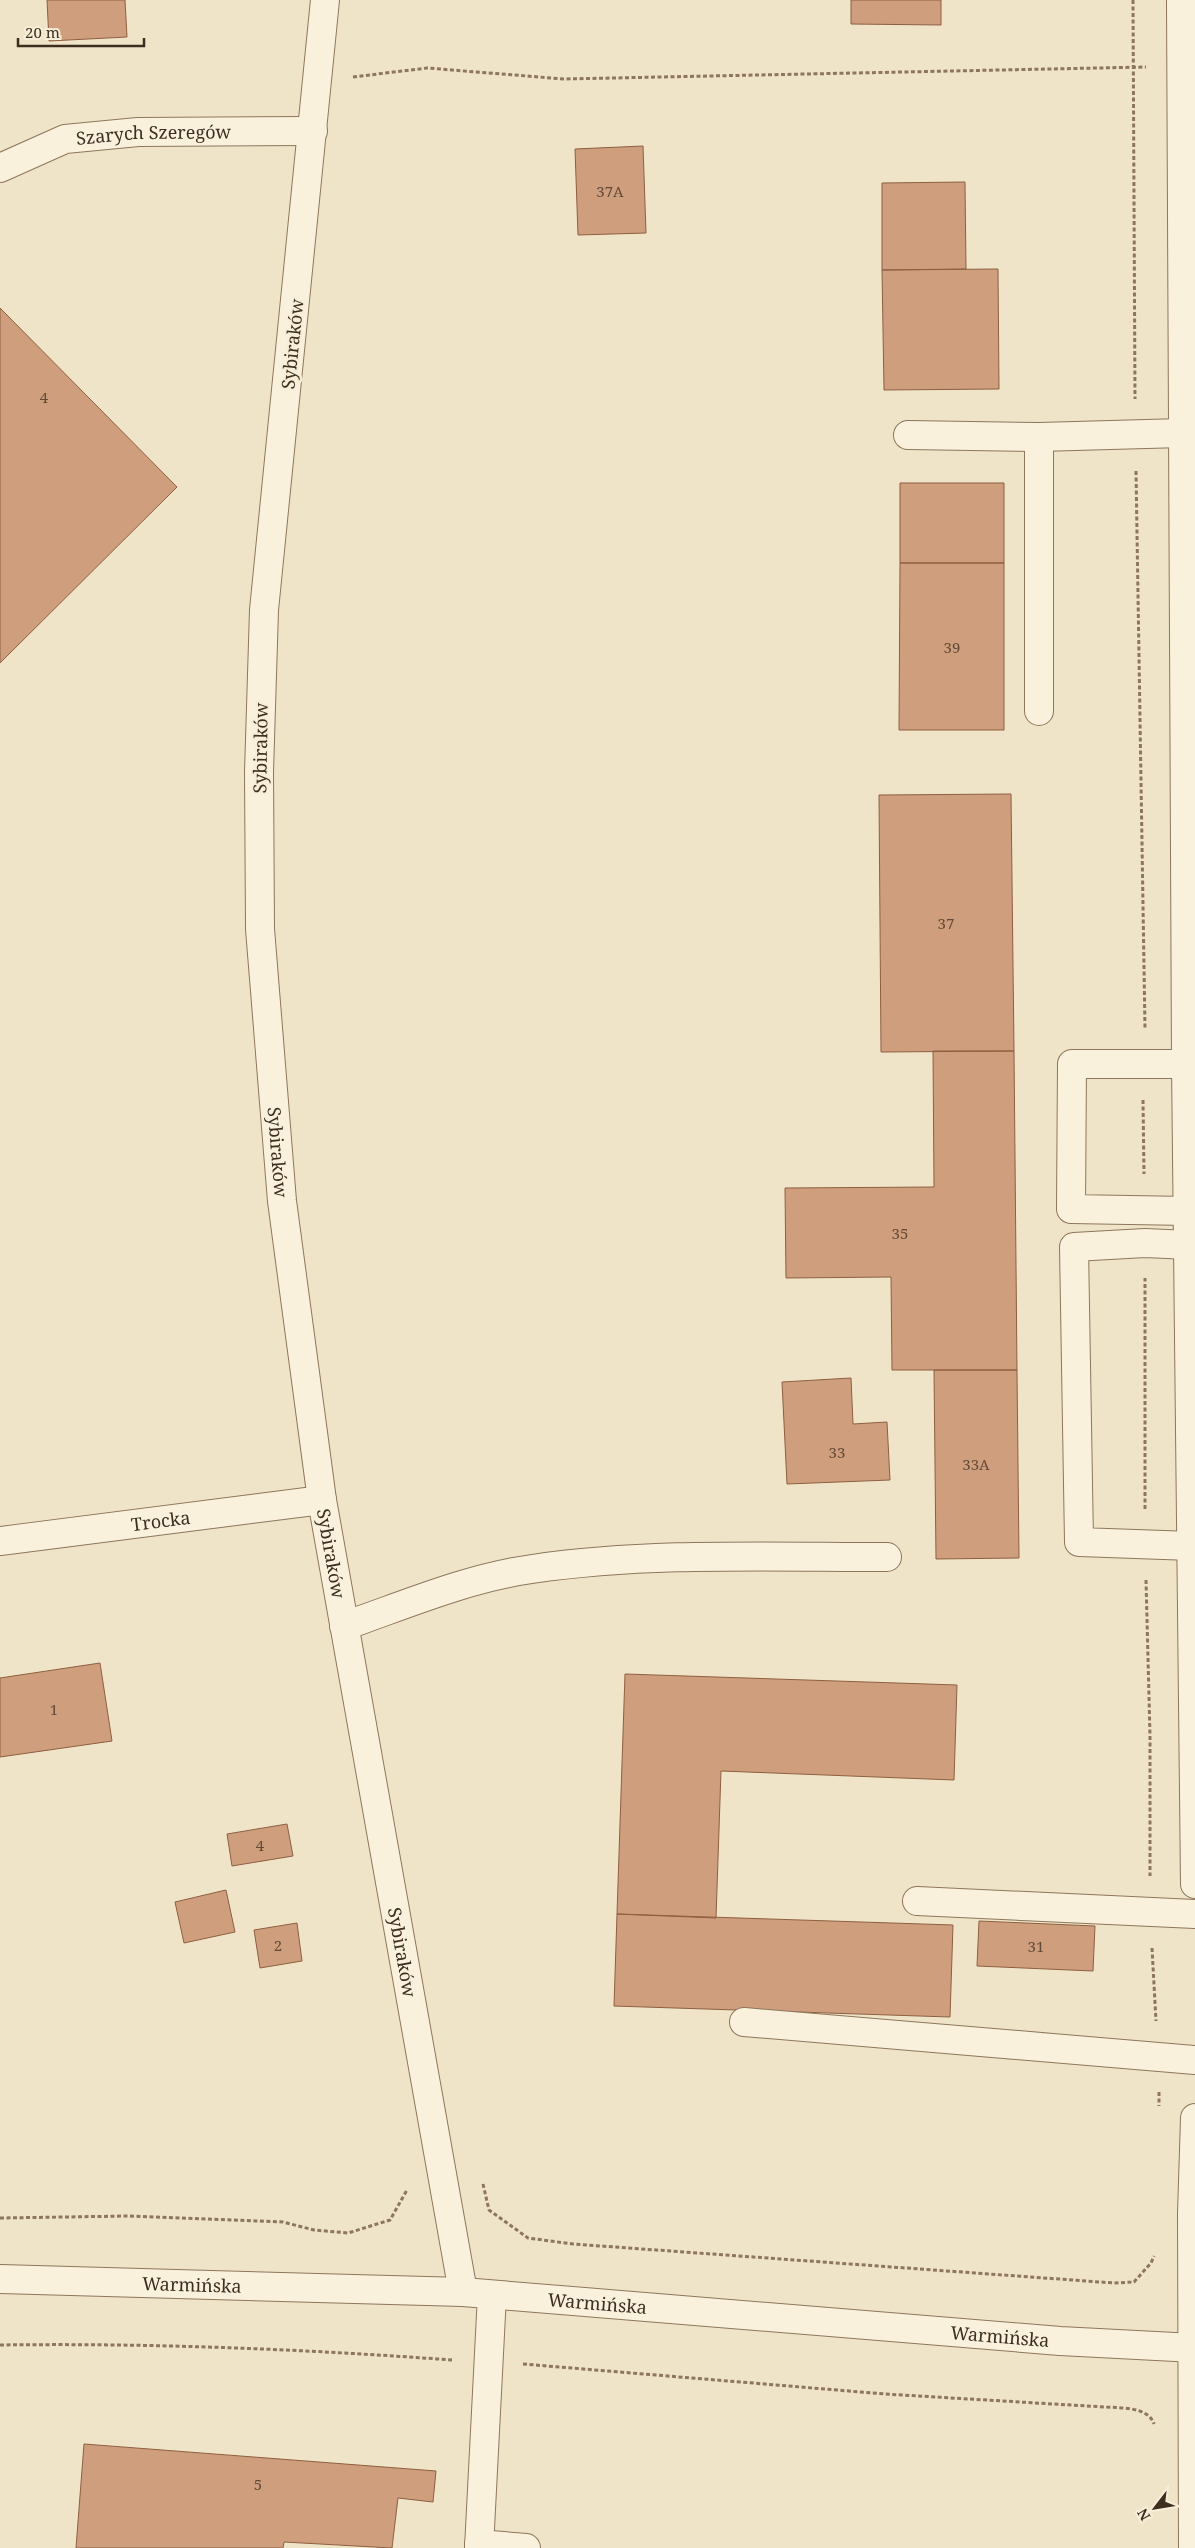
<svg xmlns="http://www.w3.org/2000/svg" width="1195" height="2548" font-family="'Noto Serif',serif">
	<rect width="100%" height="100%" fill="#f0e4c8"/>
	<!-- building -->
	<path fill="#cf9f7d" stroke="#8d5f41" d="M47 0H125L127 37 49 41Z
		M851 0H941V25L851 24Z
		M643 146 646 233 578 235 575 149Z
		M965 182 966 269 882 270V183Z
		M998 269 999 389 884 390 882 270Z
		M0 308 177 487 0 663Z
		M900 483H1004V563H900Z
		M900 563H1004V730H899Z
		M1011 794 1014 1051 881 1052 879 795Z
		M933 1051H1014L1017 1370H892L891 1277 786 1278 785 1188 934 1187Z
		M934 1370H1017L1019 1558 936 1559Z
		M851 1378 853 1424 887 1422 890 1480 787 1484 782 1382Z
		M100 1663 112 1741 0 1757V1678Z
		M625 1674 957 1685 954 1780 721 1771 716 1918 617 1914Z
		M287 1824 293 1856 232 1866 227 1834Z
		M226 1890 235 1932 184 1943 175 1902Z
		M617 1914 953 1925 950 2017 614 2006Z
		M979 1921 1095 1926 1093 1971 977 1966Z
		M297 1923 302 1961 260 1968 254 1930Z
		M84 2444 436 2471 433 2502 398 2498 392 2548 284 2542 283 2548H76Z"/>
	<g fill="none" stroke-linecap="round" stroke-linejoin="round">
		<!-- minor casing -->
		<g stroke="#8d765c" stroke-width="30">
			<g id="minor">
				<path id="s1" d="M325 0 264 610 259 772 260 929 282 1201 322 1500 463 2292"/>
				<path d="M1181 0 1186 1064 1195 1884"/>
				<path id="s2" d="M0 168 65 139 138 132 313 131"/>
				<path d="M908 435 1039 437 1182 433"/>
				<path d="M1039 437V711"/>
				<path d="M1186 1064H1072L1071 1209 1188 1211"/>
				<path d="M1189 1245 1145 1243 1074 1247 1079 1542 1192 1546"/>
				<path id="s3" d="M0 1541 322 1500"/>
				<path d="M344 1626C405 1605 467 1578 532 1569 649 1552 769 1557 887 1557"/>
				<path d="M917 1901 1195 1914"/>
				<path d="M744 2022 1195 2060"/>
				<path id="s4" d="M0 2279 463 2292 1060 2341 1195 2348"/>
				<path d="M479 2544 526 2548"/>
				<path d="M479 2548 492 2295"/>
				<path d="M1193 2548 1192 2214 1195 2118"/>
			</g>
		</g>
		<!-- path -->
		<path stroke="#8d765c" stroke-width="3" stroke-dasharray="4 2.5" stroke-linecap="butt" d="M1133 0 1135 399
			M353 77 427 68 564 79 1146 67
			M1136 471 1145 1029
			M1143 1100 1144 1174
			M1145 1509V1278
			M1146 1580 1150 1736V1876
			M1152 1948 1156 2021
			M1159 2092V2106
			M483 2184 489 2210 528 2238 573 2244 1114 2283 1134 2282 1151 2263 1154 2256
			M0 2218 128 2216 283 2222 314 2230 348 2233 390 2220 407 2190
			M0 2345C151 2343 302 2349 452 2360
			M523 2364 885 2394 1104 2407C1119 2408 1148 2406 1154 2424"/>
		<!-- minor -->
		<use href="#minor" stroke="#faf1dc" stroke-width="28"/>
	</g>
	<g text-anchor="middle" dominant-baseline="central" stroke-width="5" stroke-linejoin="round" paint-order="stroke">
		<!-- number labels -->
		<g font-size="15" fill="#624a37">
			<text x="610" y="191">37A</text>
			<text x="44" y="397">4</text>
			<text x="952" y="647">39</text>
			<text x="946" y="923">37</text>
			<text x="900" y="1233">35</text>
			<text x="837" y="1452">33</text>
			<text x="976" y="1464">33A</text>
			<text x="54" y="1709">1</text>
			<text x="260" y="1845">4</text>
			<text x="278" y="1945">2</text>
			<text x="1036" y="1946">31</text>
			<text x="258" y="2484">5</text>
		</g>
		<!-- street labels -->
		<g font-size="18" fill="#3d2e20" stroke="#f7eed8">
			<text stroke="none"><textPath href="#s2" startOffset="160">Szarych Szeregów</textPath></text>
			<text transform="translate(292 344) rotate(-84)">Sybiraków</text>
			<text transform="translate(260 748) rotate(-89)">Sybiraków</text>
			<text stroke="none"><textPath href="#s1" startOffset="1156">Sybiraków</textPath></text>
			<text stroke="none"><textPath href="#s3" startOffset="162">Trocka</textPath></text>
			<text stroke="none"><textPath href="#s1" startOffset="1561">Sybiraków</textPath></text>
			<text stroke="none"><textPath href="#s1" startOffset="1966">Sybiraków</textPath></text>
			<text stroke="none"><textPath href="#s4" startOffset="192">Warmińska</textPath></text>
			<text stroke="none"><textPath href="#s4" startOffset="598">Warmińska</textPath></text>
			<text stroke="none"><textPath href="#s4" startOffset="1002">Warmińska</textPath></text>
		</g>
	</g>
	<!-- north arrow -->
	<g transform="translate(1155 2508) rotate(239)" stroke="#f7eed8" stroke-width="4" paint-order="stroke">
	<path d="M0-4L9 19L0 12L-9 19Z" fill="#3d2e20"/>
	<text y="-8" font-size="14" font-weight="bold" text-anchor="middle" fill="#3d2e20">N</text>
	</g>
	<!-- scale -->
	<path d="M18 38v8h126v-8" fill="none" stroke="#3d2e20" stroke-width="2.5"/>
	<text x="25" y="38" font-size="15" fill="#3d2e20" stroke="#f7eed8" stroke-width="4" paint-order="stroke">20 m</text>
</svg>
